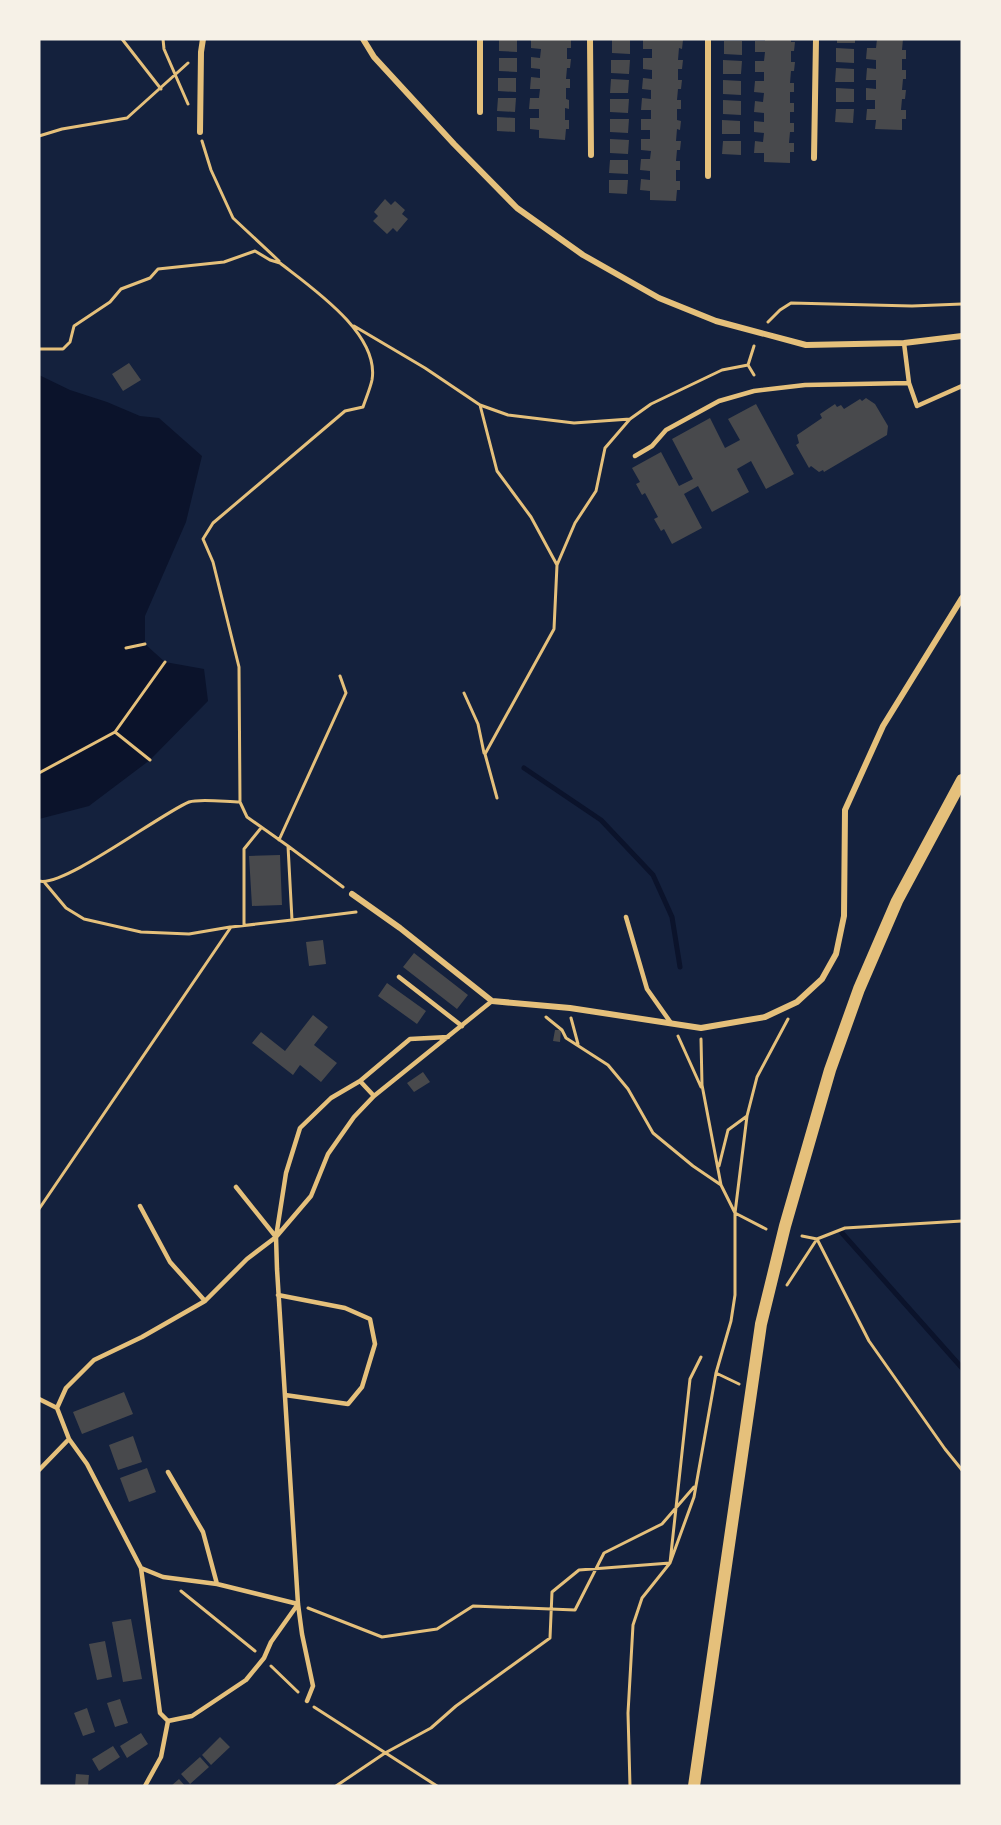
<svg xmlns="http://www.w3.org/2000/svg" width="1001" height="1825" font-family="'Alegreya Sans',sans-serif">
	<rect width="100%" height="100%" fill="#14213d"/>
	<!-- water -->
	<path fill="#0b132b" d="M39 375 70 390 107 402 140 416 159 418 202 456 186 522 145 616V644L165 662 204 669 208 701 150 760 89 806 39 819Z"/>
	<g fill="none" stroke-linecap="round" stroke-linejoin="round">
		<!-- stream -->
		<path stroke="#0b132b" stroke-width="5" d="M524 768 601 820 653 875 672 917 680 967
			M842 1233 962 1368"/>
	</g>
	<!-- building -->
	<path fill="#48494c" d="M499 39H517V52L499 51Z
		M531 39H571V48H567V59H571L570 68H567L566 79H570V88H566V99L569 100V109L565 108V120H569V129H566L565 140 539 138V130L530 129V118H539V109H529L530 98H539L540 89H530L531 77 540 78V69L531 68V57L540 58 541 49 531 48Z
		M643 39 683 40 682 49 679 48 678 60H683L682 69H678V80H682L681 89H678L677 100H681V109H677V120L681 121 680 130 677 129 676 141H681L680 150H677L676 161H680V170H676V181H680V190H677L676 201 650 200V191L640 190 641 179 650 180V171L640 170 641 159H650L651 151 641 150V139H650V130H641V119H651V110H641L642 98 651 99V90L642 89 643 78 652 79V70L643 69V58H652V49H643Z
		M765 39H791V42H795L794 51H791V62H795L794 71H791L790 83H794V92H790V103H794V112H790V123H794V132H790L789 143H794V152H790V163L764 162V153H754L755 141 763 142 764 133 754 132V121L764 122V113L754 112 755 101 763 102 764 93 754 92 755 81H764V72H755V61H764L765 52H755V41H765Z
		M837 39H855V43H837Z
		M877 39H903L902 50H906V59H902V70H906V79H903L902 90H906L905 99H902L901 110H906V119H902V130L875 129 876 120H866L867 109H875V100H866V88L876 89V80H866L867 68 876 69V60L866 59 867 48H876Z
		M612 40H630V54L612 53Z
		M724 41H742V55L724 54Z
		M836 48 854 49V63L836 62Z
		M499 58H517V72L499 71Z
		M611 60H630L629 74 611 73Z
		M723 60 742 61 741 74H723Z
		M836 68 854 69V82H835Z
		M498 78H516V92L498 91Z
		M611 79 629 80 628 93H610Z
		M723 80 741 81V95L723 94Z
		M836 88 854 89V102H836Z
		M498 98H516L515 112 497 111Z
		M610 99H629L628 113 610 112Z
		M723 100 741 101V115L723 114Z
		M836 109H854L853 123 835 122Z
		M497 117 515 118V132L497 131Z
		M610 119H629L628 133 610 132Z
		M722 120 740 121V134H722Z
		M610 139 629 140 628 154 610 153Z
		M723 141H741V155L722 154Z
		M610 160H628V174L609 173Z
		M609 180H628L627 194 609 193Z
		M385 199 391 205 395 201 405 210 402 214 408 219 397 232 393 228 387 234 373 221 378 216 374 212Z
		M129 363 141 380 123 391 112 374Z
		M866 398 875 404 888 426 887 435 824 472 823 470 819 472 811 466 809 468 796 445 799 443 797 435 822 418 820 414 835 404 837 407 841 405 844 409 860 399 862 401Z
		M756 404 794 474 766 489 751 461 737 469 749 492 712 512 698 486 684 494 702 528 672 544 664 529 661 531 654 519 658 517 645 493 642 495 636 484 640 482 632 468 661 452 679 486 693 479 672 439 710 418 725 448 740 440 728 419Z
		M280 855 282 905 252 906 249 856Z
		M323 940 326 964 309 966 306 942Z
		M414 953 468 995 457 1009 403 967Z
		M387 983 426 1011 417 1024 378 996Z
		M313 1015 328 1027 314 1045 337 1063 321 1082 300 1065 293 1075 252 1043 261 1032 285 1051Z
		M555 1030H561L560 1042 553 1041Z
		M423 1072 430 1082 414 1092 407 1083Z
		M124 1392 133 1414 82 1434 73 1412Z
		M133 1436 142 1462 118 1470 109 1445Z
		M147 1468 156 1492 129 1502 120 1478Z
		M131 1619 142 1679 123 1682 112 1622Z
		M105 1641 112 1677 97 1680 89 1644Z
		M120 1699 128 1723 115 1727 107 1703Z
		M87 1708 95 1732 83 1736 74 1713Z
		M141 1733 148 1744 127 1758 120 1746Z
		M220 1737 230 1747 211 1765 202 1755Z
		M113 1746 120 1757 99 1771 92 1759Z
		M200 1757 209 1767 190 1784 181 1774Z
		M76 1774 89 1775 88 1786H75Z
		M179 1779 185 1786H171Z"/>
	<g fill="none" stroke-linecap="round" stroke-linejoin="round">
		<!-- path -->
		<path stroke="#e5c07b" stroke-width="3" d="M122 39 161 89
			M163 39 164 49 188 104
			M39 136 62 129 127 118 188 63
			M202 141 211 170 233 218 279 261
			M768 322 780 310 791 303 912 306 962 304
			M354 326 425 368 480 405 497 471 531 517 557 565
			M39 349H63L70 342 74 326 110 302 121 289 150 278 158 269 224 262 255 251 270 260 280 263C312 288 380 334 372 380 370 389 366 398 363 407L345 411 213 523 203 539 213 562 239 667 240 802 247 817 288 846 292 920 231 927 39 1209
			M748 365 754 375
			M480 405 508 415 574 423 630 419
			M126 648 145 644
			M464 693 478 724 484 753
			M115 732 150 760
			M39 773 115 732 165 662
			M497 798 485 754 554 629 557 565 575 523 596 491 605 448 630 419 651 404 722 370 748 365 754 346
			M279 840 346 693 340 676
			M288 846 343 887
			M39 881C63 888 160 814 189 802 200 798 227 802 240 802
			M45 883 66 908 84 919 141 932 189 934 230 927
			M292 920 356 912
			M244 925V849L261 828
			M546 1017 562 1030 566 1038 608 1065 628 1089 653 1133 693 1166 721 1185
			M571 1018 578 1044
			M678 1036 701 1087
			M701 1039 702 1085 721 1185 735 1213 766 1229
			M719 1166 728 1130 747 1116
			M802 1236 817 1239 869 1341 945 1449 962 1470
			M787 1285 817 1239 845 1228 962 1221
			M716 1373 739 1384
			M181 1591 255 1651
			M308 1608 382 1637 437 1629 473 1606 575 1610 604 1553 662 1524 694 1487
			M271 1666 298 1692
			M314 1707 437 1786
			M336 1786 385 1753 431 1728 456 1706 550 1638 552 1592 579 1570 670 1563 690 1379 701 1357
			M630 1786 628 1713 633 1625 642 1598 670 1563 694 1497 716 1373 731 1321 735 1295V1213L747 1116 757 1077 788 1019"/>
		<!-- service -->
		<path stroke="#e5c07b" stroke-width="4.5" d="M904 343 909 383 917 406 962 386
			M635 456 652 446 666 430 719 401 754 391 805 385 909 383
			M626 917 647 989 671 1023
			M399 977 462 1026
			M360 1081 374 1096
			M236 1187 276 1237
			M140 1206 170 1262 205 1301
			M278 1295 345 1308 370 1319 375 1344 362 1387 348 1404 285 1395
			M39 1399 57 1408
			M39 1470 69 1439
			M168 1472 203 1532 217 1584
			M141 1568 160 1713 168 1721
			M298 1604 217 1584 163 1577 141 1568 87 1464 69 1439 57 1408 66 1388 94 1360 142 1337 205 1301 247 1259 276 1237 311 1196 328 1154 354 1117 374 1096 492 1001
			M307 1701 313 1686 302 1634 298 1604 277 1269 276 1237 286 1173 300 1128 331 1098 360 1081 410 1039 448 1037
			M168 1721 192 1716 246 1680 264 1658 271 1642 298 1604
			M145 1786 161 1757 168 1721"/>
		<!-- minor -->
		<path stroke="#e5c07b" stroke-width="6" d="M363 39 374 57 454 144 517 208 583 255 659 298 716 321 806 345 904 343 962 336
			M480 39V112
			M590 39 591 155
			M708 39V176
			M200 132 201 52 203 39
			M814 158 816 39
			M352 894 400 928 492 1001 570 1008 701 1028 765 1017 797 1002 822 979 836 954 844 916 845 810 883 726 962 598"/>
		<!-- secondary -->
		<path stroke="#e5c07b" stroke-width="12" d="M694 1786 761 1324 785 1226 830 1070 859 989 897 901 962 780"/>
	</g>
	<!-- border -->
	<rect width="1001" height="1825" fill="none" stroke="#f6f1e7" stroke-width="81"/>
</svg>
